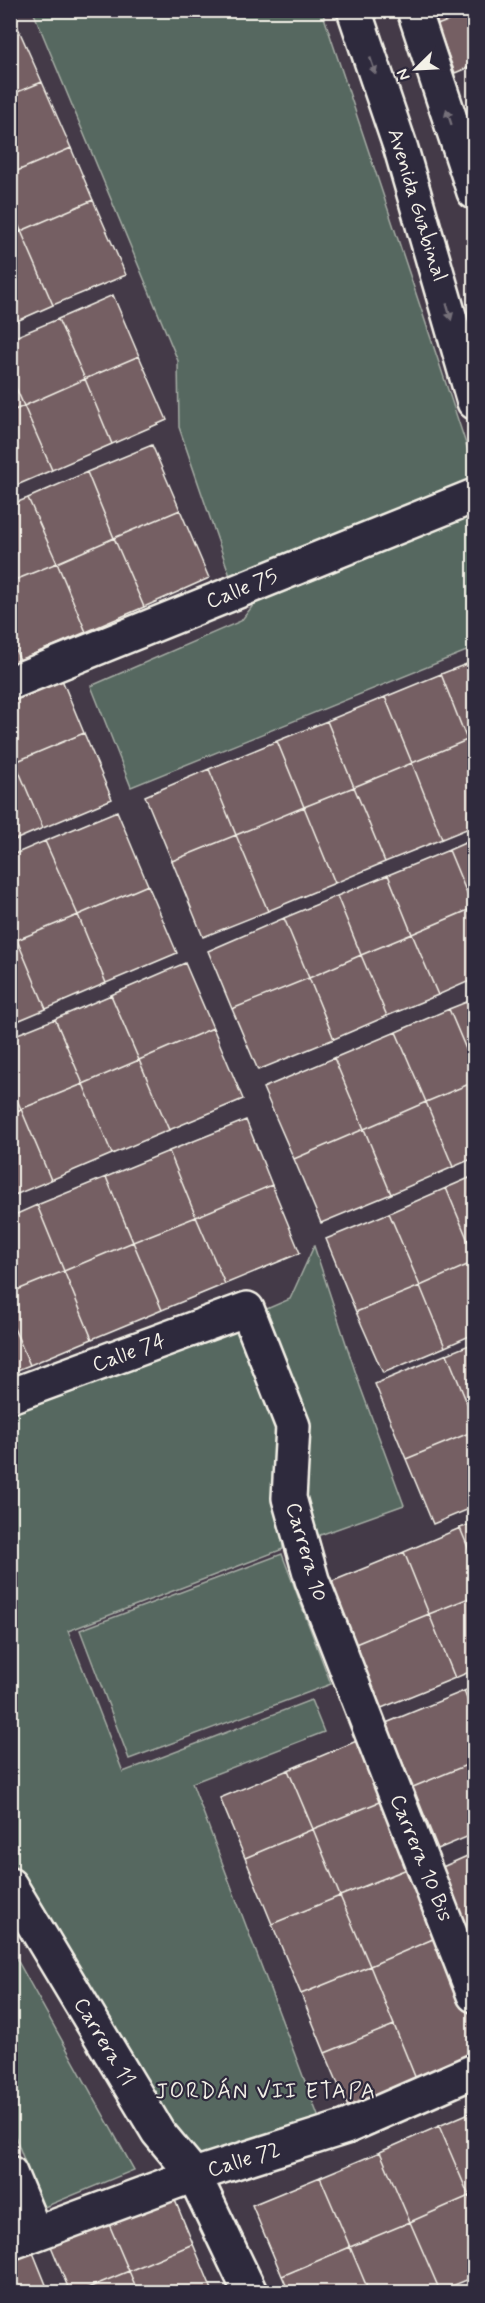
<svg xmlns="http://www.w3.org/2000/svg" width="485" height="2303" font-family="Mynerve,sans-serif">
	<rect width="100%" height="100%" fill="#443a48"/>
	<filter id="ink" filterUnits="userSpaceOnUse"><feTurbulence type="fractalNoise" baseFrequency=".0167" numOctaves="2"/><feDisplacementMap in="SourceGraphic" scale="12" xChannelSelector="R" yChannelSelector="G"/><feConvolveMatrix kernelMatrix="1 2 1 2 8 2 1 2 1" color-interpolation-filters="sRGB"/></filter>
	<g filter="url(#ink)">
		<!-- green -->
		<path fill="#566860" stroke="#a5aca4" stroke-width="1.5" d="M33 11H322L474 468V489L231 579 179 427 178 361Z
			M474 508V648L131 787 91 686 241 621 264 591Z
			M314 1246 360 1386 404 1505 306 1540 255 1314 290 1299Z
			M243 1318 282 1423 275 1475 283 1549 68 1631 123 1772 311 1700 324 1732 192 1783 320 2121 204 2165 178 2145 11 1857 10 1405Z
			M282 1554 331 1684 129 1759 80 1630Z
			M10 1947 134 2170 42 2208 11 2125Z"/>
		<!-- building -->
		<path fill="#755f63" stroke="#f4f1e8" stroke-width="1.5" d="M10 10 42 82 10 95Z
			M432 10H474V11L437 25Z
			M474 11V65L455 73 437 25Z
			M42 82 71 148 10 174V95Z
			M71 148 93 200 21 231 10 206V174Z
			M93 200 126 275 53 305 21 231Z
			M10 206 21 231 10 236Z
			M21 231 53 305 10 324V236Z
			M113 295 139 356 85 379 58 319Z
			M58 319 85 379 24 406 10 374V339Z
			M139 356 167 420 112 444 85 379Z
			M10 374 24 406 10 412Z
			M85 379 112 444 52 470 24 406Z
			M24 406 52 470 10 488V412Z
			M152 445 180 510 114 538 87 472Z
			M87 472 114 538 57 563 28 498Z
			M28 498 57 563 10 582V505Z
			M180 510 209 578 144 607 114 538Z
			M114 538 144 607 86 632 57 563Z
			M57 563 86 632 20 660 10 638V582Z
			M10 638 20 660 10 664Z
			M474 661V737L467 740 441 674Z
			M58 670 84 733 15 762 10 752V689Z
			M441 674 467 740 412 763 385 697Z
			M385 697 412 763 354 787 327 721Z
			M327 721 354 787 304 807 277 741Z
			M84 733 112 799 43 828 15 762Z
			M467 740 474 757V826L442 839 412 763Z
			M277 741 304 807 236 835 209 769Z
			M15 762 43 828 10 842V764Z
			M412 763 442 839 385 862 354 787Z
			M209 769 236 835 172 861 145 796Z
			M354 787 385 862 335 883 304 807Z
			M304 807 335 883 268 911 236 835Z
			M117 811 148 885 78 915 45 841Z
			M236 835 268 911 203 937 172 861Z
			M474 839V908H473L449 850Z
			M45 841 78 915 17 940 10 924V856Z
			M449 850 473 908 412 934 388 875Z
			M388 875 412 934 361 955 337 896Z
			M148 885 177 953 106 983 78 915Z
			M337 896 361 955 309 978 284 918Z
			M473 908 474 979 438 995 412 934Z
			M78 915 106 983 46 1009 17 940Z
			M284 918 309 978 232 1009 208 951Z
			M412 934 438 995 387 1016 361 955Z
			M17 940 46 1009 10 1024V943Z
			M361 955 387 1016 334 1039 309 978Z
			M185 963 213 1028 139 1060 111 995Z
			M309 978 334 1039 258 1070 232 1009Z
			M111 995 139 1060 83 1084 55 1019Z
			M474 999V1068L449 1009Z
			M449 1009 474 1068V1082L426 1102 396 1032Z
			M55 1019 83 1084 21 1109 10 1084V1037Z
			M213 1028 243 1099 169 1130 139 1060Z
			M396 1032 426 1102 364 1129 334 1058Z
			M334 1058 364 1129 294 1159 263 1088Z
			M139 1060 169 1130 112 1154 83 1084Z
			M474 1082V1158L453 1167 426 1102Z
			M10 1084 21 1109 10 1114Z
			M83 1084 112 1154 51 1180 21 1109Z
			M426 1102 453 1167 391 1194 364 1129Z
			M21 1109 51 1180 10 1197V1114Z
			M246 1120 272 1185 196 1217 169 1151Z
			M364 1129 391 1194 321 1223 294 1159Z
			M169 1151 196 1217 133 1242 106 1177Z
			M474 1176V1255L446 1188Z
			M106 1177 133 1242 64 1271 37 1205Z
			M272 1185 300 1253 225 1284 196 1217Z
			M446 1188 474 1255V1262L420 1286 389 1213Z
			M37 1205 64 1271 10 1293V1217Z
			M389 1213 420 1286 356 1312 326 1239Z
			M196 1217 225 1284 162 1310 133 1242Z
			M133 1242 162 1310 92 1339 64 1271Z
			M474 1262V1334L445 1347 420 1286Z
			M64 1271 92 1339 30 1365 10 1319V1293Z
			M420 1286 445 1347 383 1373 356 1312Z
			M10 1319 30 1365 10 1373Z
			M474 1343V1420L447 1354Z
			M447 1354 474 1420V1431L406 1459 375 1384Z
			M474 1431V1507L433 1524 406 1459Z
			M474 1523V1562L460 1528Z
			M460 1528 474 1562V1596L429 1614 404 1552Z
			M404 1552 429 1614 353 1645 328 1583Z
			M474 1596V1670L455 1678 429 1614Z
			M429 1614 455 1678 379 1709 353 1645Z
			M474 1687V1717L464 1691Z
			M464 1691 474 1717V1762L413 1787 386 1723Z
			M359 1740 384 1800 313 1829 288 1770Z
			M474 1762V1834L438 1849 413 1787Z
			M288 1770 313 1829 245 1858 220 1798Z
			M384 1800 412 1867 340 1896 313 1829Z
			M313 1829 340 1896 272 1924 245 1858Z
			M474 1853V1939L470 1941 438 1869Z
			M412 1867 440 1936 370 1966 340 1896Z
			M340 1896 370 1966 301 1994 272 1924Z
			M440 1936 474 2018V2055L416 2079 370 1966Z
			M370 1966 394 2025 325 2053 301 1994Z
			M394 2025 416 2079 348 2107 325 2053Z
			M474 2111V2194L469 2196 439 2126Z
			M439 2126 469 2196 410 2222 380 2152Z
			M380 2152 410 2222 350 2247 320 2177Z
			M320 2177 350 2247 282 2276 252 2205Z
			M170 2188 193 2244 129 2271 105 2215Z
			M469 2196 474 2209V2277L440 2291 410 2222Z
			M105 2215 129 2271 78 2292H70L48 2239Z
			M410 2222 440 2291 369 2292 350 2247Z
			M193 2244 213 2292H138L129 2271Z
			M30 2245 49 2292H10V2253Z
			M350 2247 369 2292H289L282 2276Z
			M129 2271 138 2292H78Z"/>
		<g fill="none" stroke-linecap="round" stroke-linejoin="round">
			<!-- minor casing -->
			<g stroke="#f4f1e8" stroke-width="38">
				<path id="minor" d="M10 683 474 496
					M10 1396 247 1309 293 1426 289 1498 312 1580 474 1995
					M10 1885 158 2132 194 2175 250 2292
					M10 2173 35 2233
					M10 2243 194 2175 346 2127 474 2071"/>
			</g>
			<!-- secondary casing -->
			<g stroke="#f4f1e8" stroke-width="38">
				<path id="secondary" d="M354 10 401 149 474 402
					M414 10 474 192"/>
			</g>
			<!-- minor -->
			<use href="#minor" stroke="#2f2a3d" stroke-width="33"/>
			<!-- secondary -->
			<use href="#secondary" stroke="#2f2a3d" stroke-width="33"/>
		</g>
		<!-- one-way arrows -->
		<defs><path id="oneway-solid" d="M-6-.8H1V-3.2L6.5 0L1 3.2V.8H-6Z" transform="scale(1.5)"/></defs>
		<g fill="#747079">
			<use href="#oneway-solid" transform="translate(373 66) rotate(71)"/>
			<use href="#oneway-solid" transform="translate(449 117) rotate(-108)"/>
			<use href="#oneway-solid" transform="translate(449 312) rotate(74)"/>
		</g>
	</g>
	<g text-anchor="middle" dominant-baseline="central" stroke-width="4.5" stroke-linejoin="round" paint-order="stroke">
		<!-- street labels -->
		<g font-size="21" fill="#f4f1e8" stroke="#2f2a3d">
			<text transform="translate(417 205) rotate(73)">Avenida Guabinal</text>
			<text transform="translate(242 589) rotate(-22)">Calle 75</text>
			<text transform="translate(129 1353) rotate(-20)">Calle 74</text>
			<text transform="translate(306 1552) rotate(74)">Carrera 10</text>
			<text transform="translate(421 1858) rotate(68)">Carrera 10 Bis</text>
			<text transform="translate(104 2042) rotate(59)">Carrera 11</text>
			<text transform="translate(244 2160) rotate(-17)">Calle 72</text>
		</g>
		<!-- neighbourhood labels -->
		<g font-size="22" letter-spacing="1.5" fill="#f4f1e8" stroke="#2f2a3d">
			<text x="266" y="2092">JORDÁN VII ETAPA</text>
		</g>
	</g>
	<!-- margin -->
	<rect width="485" height="2303" fill="none" stroke="#2f2a3d" stroke-width="36"/>
	<rect x="18" y="18" width="449" height="2267" fill="none" stroke="#f4f1e8" stroke-width="2" filter="url(#ink)"/>
	<!-- north arrow -->
	<g transform="translate(416 69) rotate(246)" stroke="#2f2a3d" stroke-width="4.5" paint-order="stroke">
	<path d="M0-4.5L10 22L0 15L-10 22Z" fill="#f4f1e8"/>
	<text y="-9" font-size="16" font-weight="bold" text-anchor="middle" fill="#f4f1e8">N</text>
	</g>
</svg>
